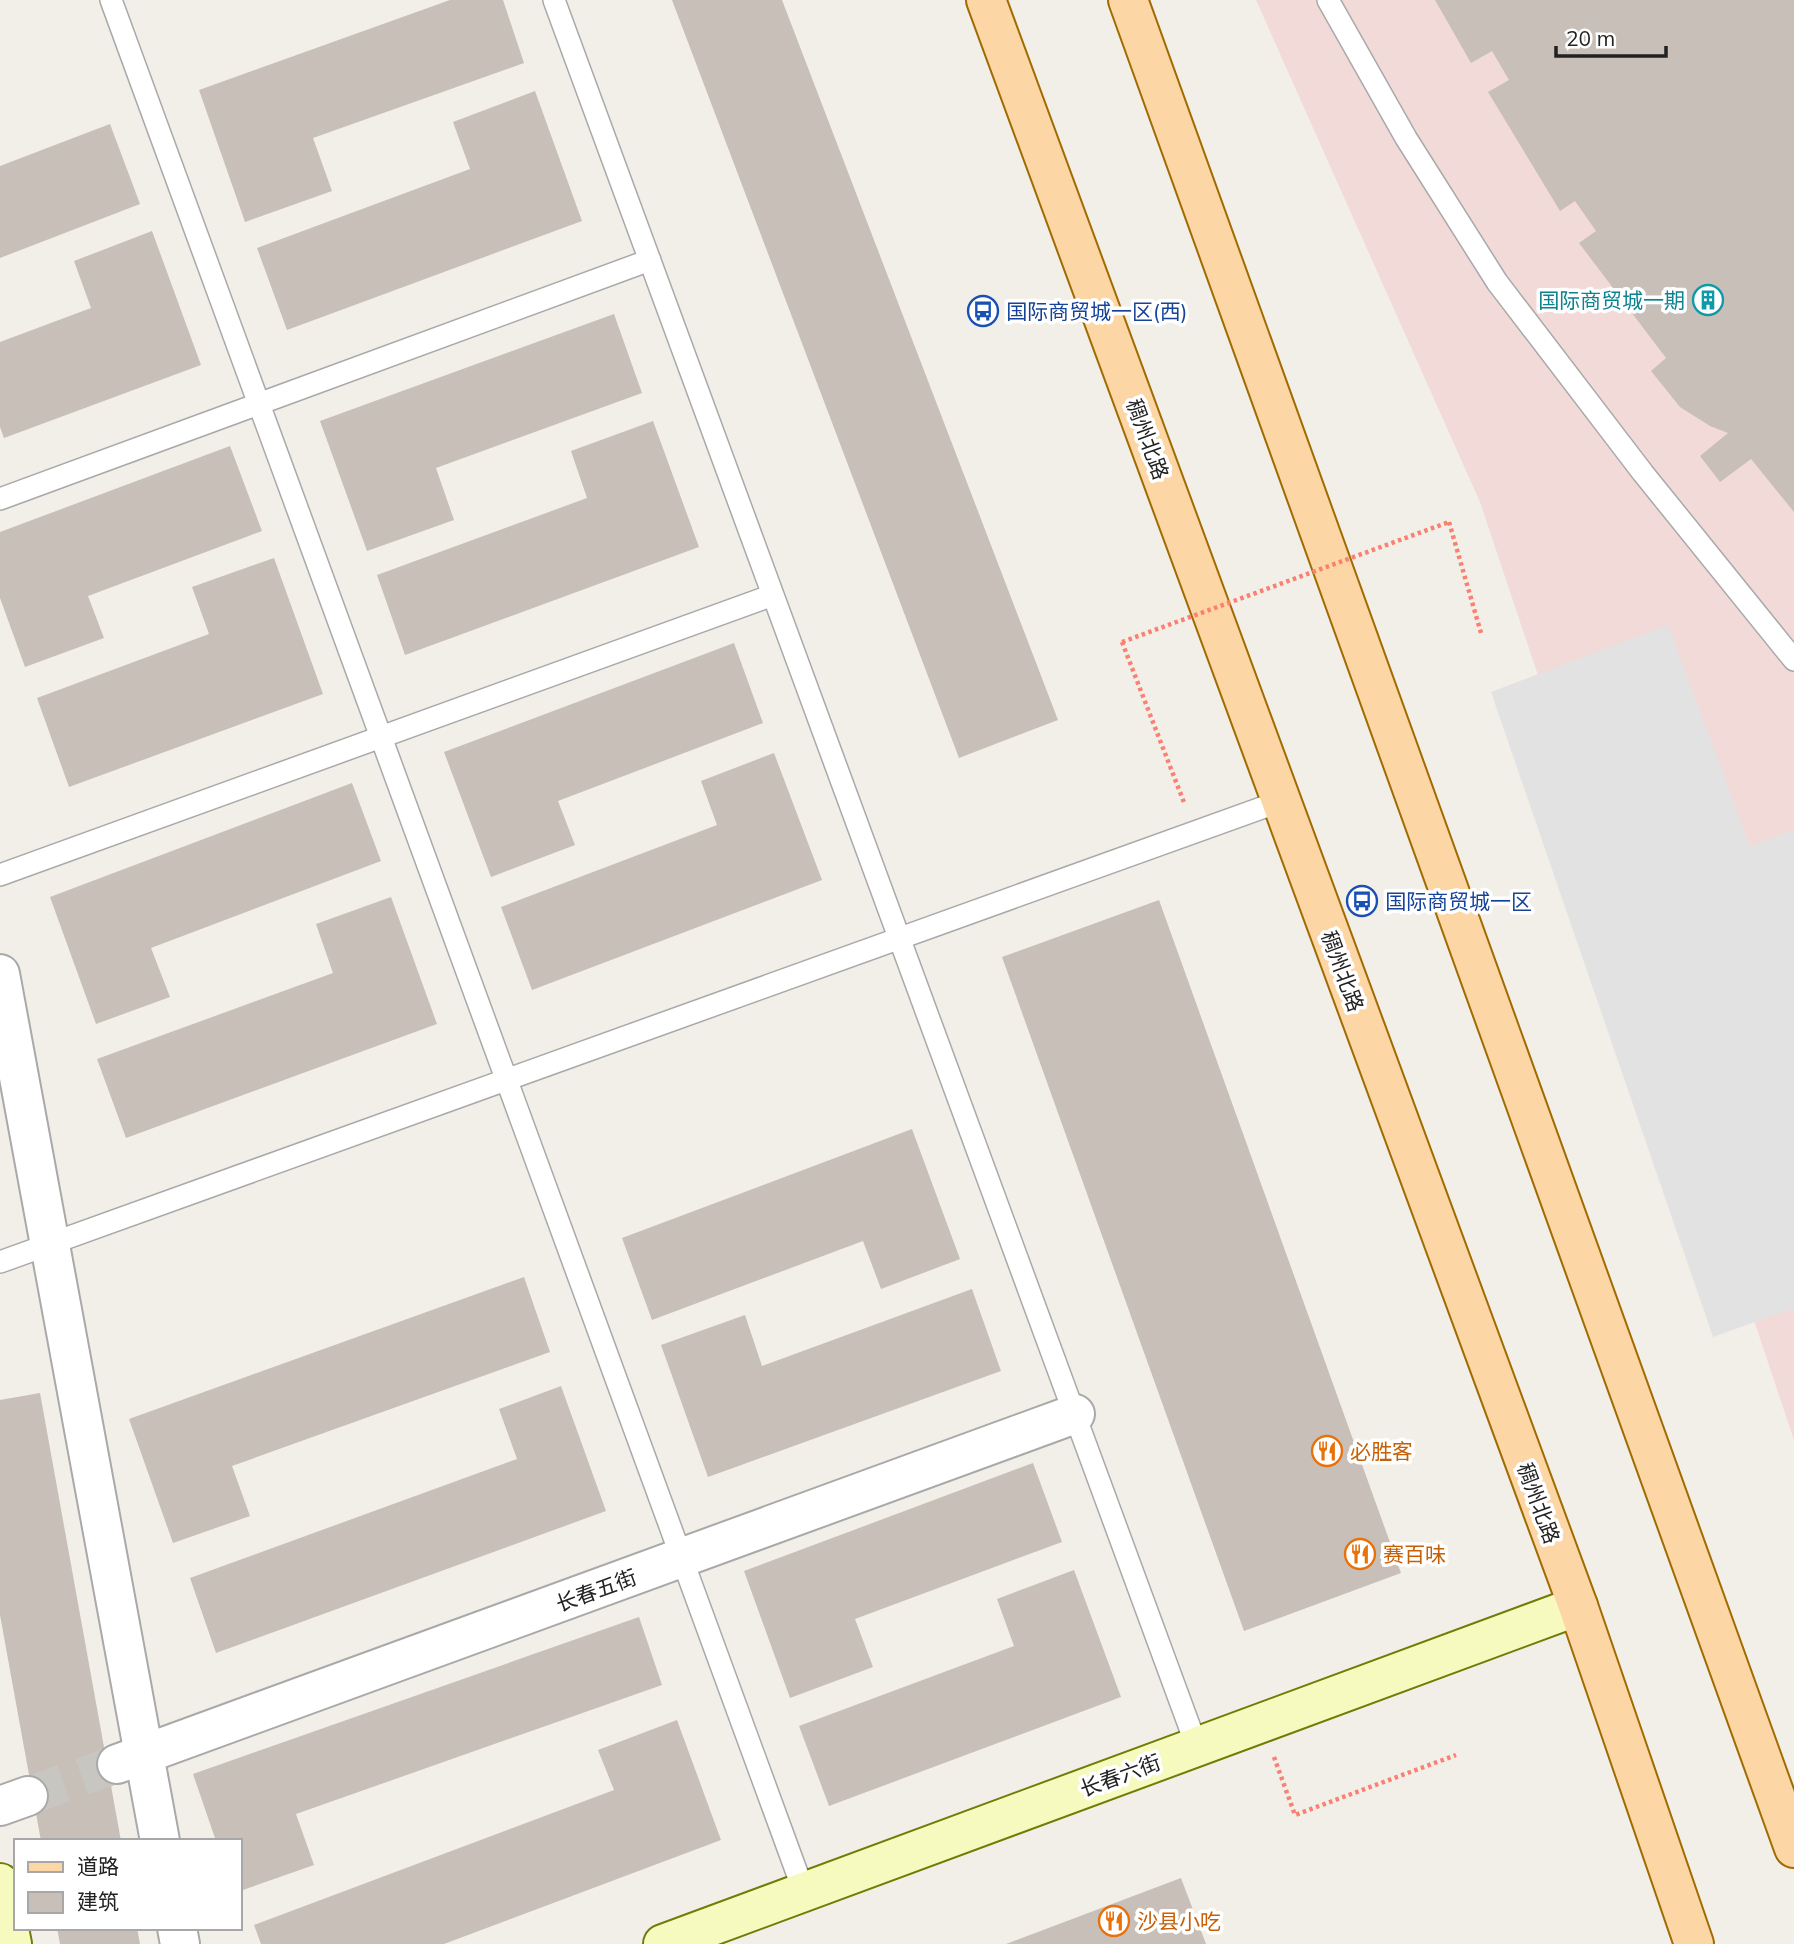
<svg xmlns="http://www.w3.org/2000/svg" width="1794" height="1944" font-family="Mulish,'Noto Sans SC',sans-serif">
	<rect width="100%" height="100%" fill="#f2efe9"/>
	<!-- commercial -->
	<path fill="#f2dad9" d="M1256 0H1794V1440L1480 502Z"/>
	<!-- parking -->
	<path fill="#e2e2e2" d="M1668 625 1750 846 1794 830V1308L1713 1337 1491 692Z"/>
	<!-- building -->
	<path fill="#c7bfb8" d="M450 0H503L524 63 313 138 332 191 245 222 199 90Z
		M672 0H782L1058 720 959 758Z
		M1435 0H1794V512L1751 459 1720 482 1700 456 1728 433 1710 426 1680 407 1651 371 1666 358 1579 243 1596 231 1575 201 1560 211 1488 92 1509 80 1492 51 1471 63Z
		M535 91 582 221 287 330 257 248 470 169 453 122Z
		M110 124 140 204 0 258V166Z
		M152 231 201 365 4 438 0 427V342L91 308 74 261Z
		M614 314 642 393 436 468 454 520 367 551 320 421Z
		M653 421 699 547 405 655 377 575 587 498 571 451Z
		M230 446 262 531 88 596 104 638 25 667 0 598V532Z
		M274 558 323 694 69 787 37 698 209 634 192 587Z
		M734 643 763 723 558 801 575 845 491 877 444 752Z
		M774 753 822 880 532 990 501 907 717 825 701 781Z
		M352 783 381 861 151 948 170 997 96 1024 50 897Z
		M391 897 437 1024 126 1138 97 1059 333 973 316 924Z
		M1159 900 1401 1573 1244 1631 1002 957Z
		M912 1129 960 1259 881 1289 863 1241 652 1320 622 1238Z
		M524 1277 550 1352 232 1466 250 1516 173 1543 129 1419Z
		M972 1289 1001 1371 708 1477 661 1345 745 1315 762 1366Z
		M561 1386 606 1511 216 1653 190 1578 517 1459 499 1409Z
		M40 1393 121 1841H41L0 1615V1400Z
		M1033 1463 1062 1542 855 1619 873 1667 790 1698 744 1571Z
		M1074 1570 1121 1697 829 1806 799 1726 1014 1646 997 1599Z
		M639 1617 662 1685 296 1814 314 1865 240 1891V1841H216L193 1774Z
		M677 1720 721 1840 444 1944H261L254 1925 614 1790 598 1750Z
		M1181 1878 1206 1944H1006Z
		M57 1928H137L140 1944H60Z"/>
	<g fill="none" stroke-linecap="round" stroke-linejoin="round">
		<!-- street-tunnel -->
		<path stroke="#c8c6c1" stroke-width="38" stroke-dasharray="38 19" stroke-linecap="butt" d="M28 1796 117 1764"/>
		<!-- lane casing -->
		<g stroke="#a9a9a9" stroke-width="24">
			<path id="lane" d="M111 0 804 1892
				M554 0 1197 1747
				M1328 0 1406 138 1497 282 1643 473 1794 660
				M0 499 650 260
				M0 875 773 595
				M0 1262 1281 801"/>
		</g>
		<!-- street casing -->
		<g stroke="#a9a9a9" stroke-width="42">
			<path id="street" d="M0 974 160 1841
				M117 1764 1075 1414
				M0 1806 28 1796
				M177 1928 180 1944"/>
		</g>
		<!-- secondary casing -->
		<g stroke="#707d05" stroke-width="42">
			<path id="secondary" d="M0 1883 12 1944
				M663 1944 1578 1606"/>
		</g>
		<!-- primary casing -->
		<g stroke="#a06b00" stroke-width="42">
			<path id="primary" d="M986 0 1578 1606 1694 1944
				M1128 0 1794 1848"/>
		</g>
		<!-- path -->
		<path stroke="#fa8072" stroke-width="4.5" stroke-dasharray="3.5 3.5" stroke-linecap="butt" d="M1449 522 1481 633
			M1122 642 1185 805
			M1274 1757 1295 1815 1456 1755"/>
		<!-- lane -->
		<use href="#lane" stroke="#fff" stroke-width="21"/>
		<!-- street -->
		<use href="#street" stroke="#fff" stroke-width="38"/>
		<!-- secondary -->
		<use href="#secondary" stroke="#f7fabf" stroke-width="38"/>
		<!-- primary -->
		<use href="#primary" stroke="#fcd6a4" stroke-width="38"/>
		<!-- path-bridge -->
		<path stroke="#fa8072" stroke-width="4.5" stroke-dasharray="3.5 3.5" stroke-linecap="butt" d="M1122 642 1449 522"/>
	</g>
	<!-- icons -->
	<defs>
		<g id="building-ring" transform="scale(1.575)"><circle r="9.5" fill="#fff" stroke="#0f9aa8" stroke-width="1.5"/><path d="M-4-6H4V6H1V3H-1V6H-4ZM-2.5-4.3h1.7v1.8h-1.7ZM.8-4.3h1.7v1.8H.8ZM-2.5-1h1.7V.8h-1.7ZM.8-1h1.7V.8H.8Z" fill="#0f9aa8"/></g>
		<g id="bus-ring" transform="scale(1.575)"><circle r="9.5" fill="#fff" stroke="#1a4fb4" stroke-width="1.5"/><path d="M-5-6H5V4H4V6H2V4H-2V6H-4V4H-5ZM-3.5-4V0h7V-4ZM-3.5 1.2v1.5H-2V1.2ZM2 1.2v1.5H3.5V1.2Z" fill="#1a4fb4"/></g>
		<g id="restaurant-ring" transform="scale(1.575)"><circle r="9.5" fill="#fff" stroke="#e8710a" stroke-width="1.5"/><path d="M-5-6h1v4h1v-4h1v4h1v-4h1v5L-1.5 .5V6h-2V.5L-5-1ZM5-6V6H3V1.5H1.5Q1.5-4 5-6Z" fill="#e8710a"/></g>
	</defs>
	<g fill-rule="evenodd">
		<use href="#building-ring" x="1708" y="300"/>
		<use href="#bus-ring" x="983" y="311"/>
		<use href="#bus-ring" x="1362" y="901"/>
		<use href="#restaurant-ring" x="1327" y="1451"/>
		<use href="#restaurant-ring" x="1360" y="1554"/>
		<use href="#restaurant-ring" x="1114" y="1921"/>
	</g>
	<g text-anchor="middle" dominant-baseline="central" stroke-width="7" stroke-linejoin="round" paint-order="stroke">
		<!-- culture labels -->
		<g font-size="21" fill="#0d838f" stroke="#fff" text-anchor="end">
			<text x="1685" y="300">国际商贸城一期</text>
		</g>
		<!-- transit labels -->
		<g font-size="21" fill="#164399" stroke="#fff" text-anchor="start">
			<text x="1006" y="311">国际商贸城一区(西)</text>
			<text x="1385" y="901">国际商贸城一区</text>
		</g>
		<!-- street labels -->
		<g font-size="21" fill="#222" stroke="#fff">
			<text transform="translate(1148 439) rotate(70)">稠州北路</text>
			<text transform="translate(1343 971) rotate(70)">稠州北路</text>
			<text transform="translate(1539 1503) rotate(70)">稠州北路</text>
			<text transform="translate(596 1590) rotate(-20)">长春五街</text>
			<text transform="translate(1120 1775) rotate(-20)">长春六街</text>
		</g>
		<!-- food labels -->
		<g font-size="21" fill="#c56008" stroke="#fff" text-anchor="start">
			<text x="1350" y="1451">必胜客</text>
			<text x="1383" y="1554">赛百味</text>
			<text x="1137" y="1921">沙县小吃</text>
		</g>
	</g>
	<!-- legend -->
	<rect x="14" y="1839" width="228" height="91" fill="#ffffff" stroke="#a7a7a7" stroke-width="2"/>
	<rect x="28" y="1862" width="35" height="10" fill="#fcd6a4" stroke="#a7a7a7" stroke-width="2"/>
	<text x="77" y="1874" font-size="21" fill="#222222">道路</text>
	<rect x="28" y="1892" width="35" height="21" fill="#c7bfb8" stroke="#a7a7a7" stroke-width="2"/>
	<text x="77" y="1909" font-size="21" fill="#222222">建筑</text>
	<!-- scale -->
	<path d="M1556 46v10h110v-10" fill="none" stroke="#222222" stroke-width="3.5"/>
	<text x="1566" y="46" font-size="21" fill="#222222" stroke="#ffffff" stroke-width="5" paint-order="stroke">20 m</text>
</svg>
